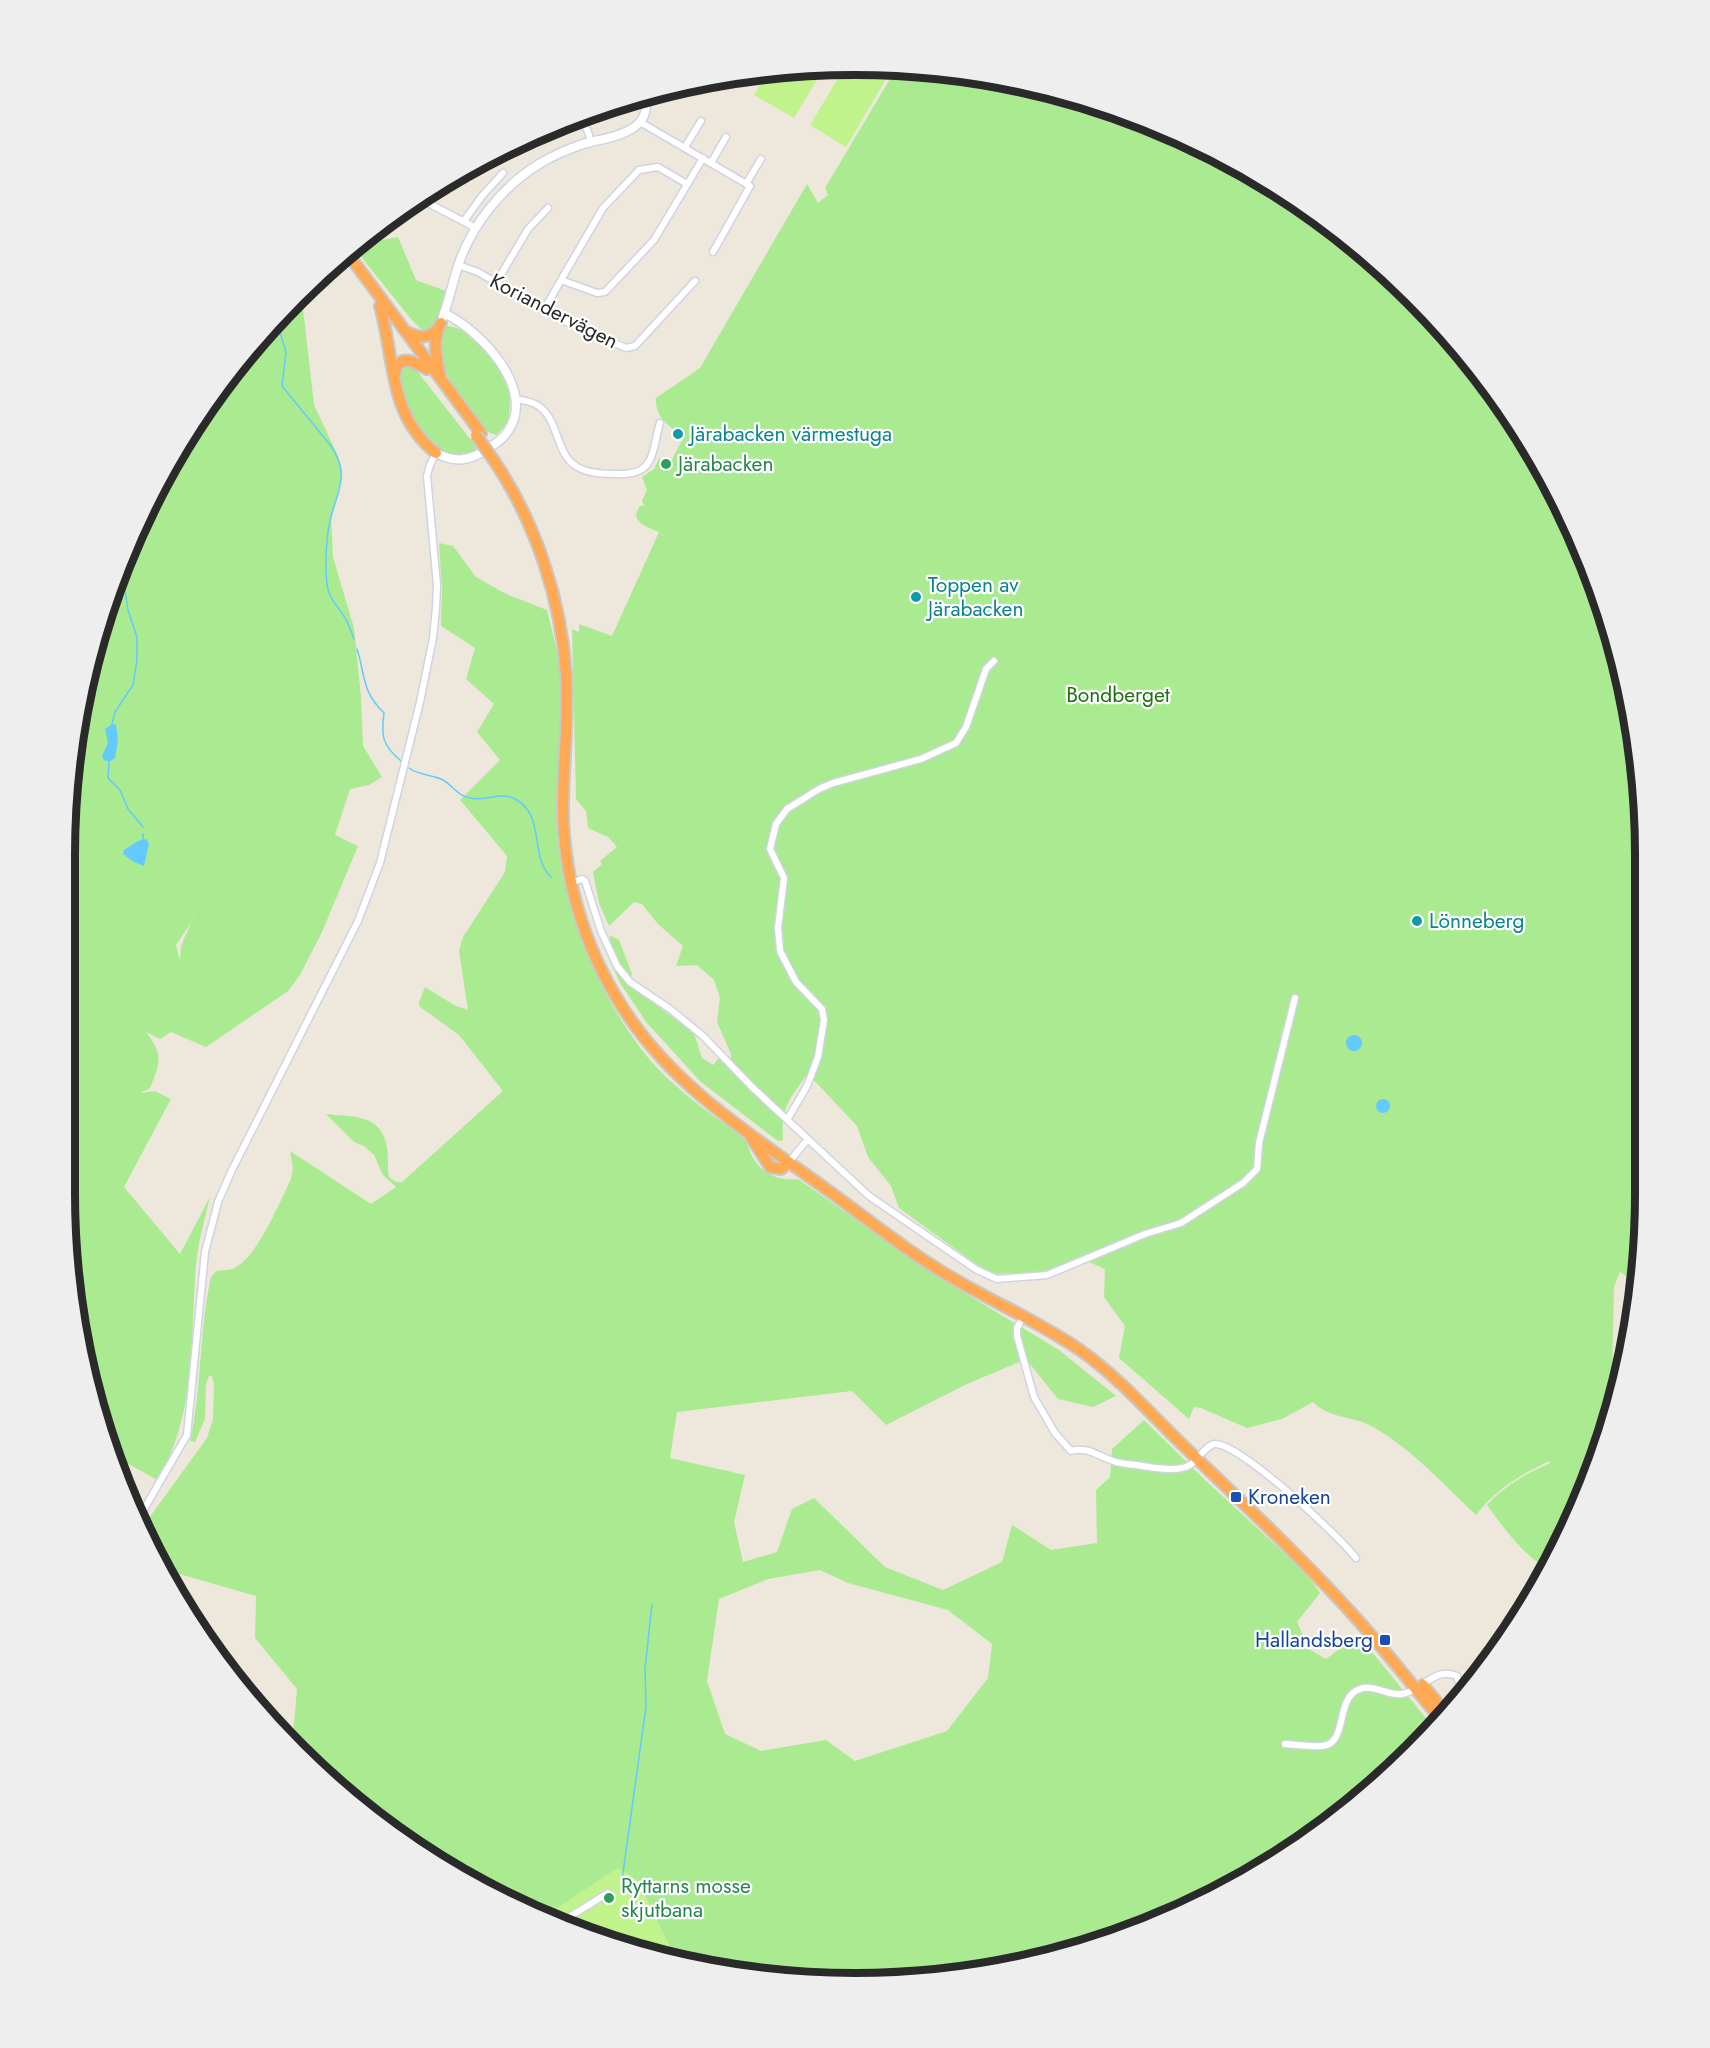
<svg xmlns="http://www.w3.org/2000/svg" width="1710" height="2048" font-family="Jost,sans-serif">
	<rect width="100%" height="100%" fill="#eee7db"/>
	<!-- green -->
	<path fill="#aaeb91" fill-rule="evenodd" d="M870 66 1009 80 1157 125 1294 198 1414 296 1512 416 1585 552 1630 700 1645 855 1644 1245 1636 1282 1620 1272 1614 1287 1612 1378 1618 1375 1604 1447 1548 1570C1522 1553 1505 1530 1487 1505 1505 1485 1526 1474 1550 1463L1549 1461C1520 1475 1496 1489 1476 1515 1444 1485 1412 1449 1373 1427 1355 1416 1329 1419 1313 1402L1282 1419 1247 1428 1201 1408 1194 1407 1189 1419 1119 1358 1125 1326 1104 1297 1105 1269 1089 1262 1046 1272 993 1274 976 1264 899 1208 891 1186 868 1157 857 1126 811 1077 810 1071C790 1098 781 1106 783 1140L778 1141 701 1082 647 1023 620 983 609 959 610 935 619 940 632 974 628 984 694 1033 702 1058 713 1065 719 1058 731 1062V1054L717 1022 720 998 714 980 697 965 676 966 683 946 658 924 642 904 634 902 609 926 599 903 593 872 602 864 600 861 617 847 608 837 588 828 586 811 576 799 572 629 579 632V624L612 636 659 532C648 527 628 522 640 506H644L642 501 647 490 642 477 654 469 659 458 666 465 670 463 684 437C669 426 655 418 656 398L700 368 807 184 818 203 828 195 825 188 890 79Z
		M378 229 382 240 398 237 416 280 446 291C442 305 441 323 428 331L422 330 411 319 354 248Z
		M295 297 303 309 314 405 338 456 342 477 331 516 333 557 354 628 361 697 363 746 382 777 369 785 350 789 335 835 358 846 322 932 300 975 288 991 206 1047 171 1032 160 1039 146 1032C164 1055 160 1063 150 1088L140 1093 155 1091 171 1099 124 1187 180 1254 210 1197C205 1219 198 1242 196 1265 190 1337 197 1416 157 1480L116 1457 91 1397 65 1193 71 752 92 650 146 506 228 374ZM198 906 181 946 180 960 176 945 190 924Z
		M447 326C475 328 499 362 508 387 511 396 510 411 508 420 506 426 500 431 496 435L490 433C470 410 434 371 441 339 441 334 445 330 447 326Z
		M405 366H411L417 371 477 448C438 484 382 388 405 366Z
		M439 543 453 546 476 577 506 594 547 610C552 631 559 654 560 676 564 729 554 782 557 835 563 914 608 1020 665 1076 685 1095 709 1113 732 1129 735 1132 741 1134 743 1137 747 1141 749 1149 751 1154 760 1173 777 1181 798 1179L932 1273 1059 1350 1116 1396 1093 1407 1058 1399 1026 1359 967 1384 886 1425 852 1391 677 1412 670 1458 745 1475 734 1522 743 1562 777 1552 792 1509 814 1498 885 1567 943 1590 1002 1562 1012 1525 1051 1550 1097 1543 1096 1490 1110 1477 1112 1449 1144 1420 1205 1480 1307 1574 1320 1593 1297 1622 1309 1649 1326 1659 1358 1635 1434 1728 1294 1850 1158 1923 1009 1968 803 1982 674 1956 638 1881 618 1868 547 1915 416 1850 292 1747 297 1689 255 1638 256 1596 162 1569 144 1525 207 1438 213 1419 214 1385 212 1376H209L206 1384 205 1419 195 1442 190 1441C202 1387 199 1331 211 1277L216 1271C223 1270 232 1271 238 1266 259 1252 280 1202 291 1179L293 1168 290 1151 371 1204 396 1187 383 1175 374 1155 364 1146 354 1142 326 1114C350 1117 379 1113 386 1143 389 1153 387 1166 389 1177L396 1182H402L503 1091 459 1035 419 1006V1002L425 987 454 1005 468 1010 459 951 463 937 505 872 507 856 460 800 500 760 477 732 494 704 466 679 475 648 441 626 442 589ZM820 1570 848 1583 948 1610 992 1644 988 1678 947 1731 855 1761 826 1740 761 1751 725 1734 707 1681 719 1599 768 1579Z"/>
	<!-- pitch -->
	<path fill="#c1f38c" d="M846 65H858L885 81 846 147 810 125Z
		M824 68 794 118 754 95 766 73Z
		M618 1868 638 1881 674 1956 601 1942 547 1915Z"/>
	<!-- water -->
	<path fill="#62cafc" d="M112 724 116 725 118 740 115 758 109 762 104 760 102 756 108 743 105 729Z
		M146 839 149 844 144 866 134 862 123 854 124 850 138 841Z
		M1346 1043a8 8 0 1 1 16 0a8 8 0 1 1-16 0Z
		M1376 1106a7 7 0 1 1 14 0a7 7 0 1 1-14 0Z"/>
	<g fill="none" stroke-linecap="round" stroke-linejoin="round">
		<!-- stream -->
		<path stroke="#62cafc" stroke-width="1.5" d="M276 319 286 352 282 386 331 446C351 476 337 490 330 521 326 537 325 569 327 585 329 599 338 606 345 618 349 624 351 632 354 639
			M357 649C366 677 361 690 384 713 381 736 382 745 401 761
			M112 724 115 712 133 685 137 659V637L128 610 124 583 126 559
			M109 762 108 778 120 790 128 809 143 827
			M409 768C420 776 432 774 443 780 453 786 458 796 470 798 485 802 501 791 515 799 546 815 529 857 551 877
			M143 834V840
			M622 1880 646 1707 645 1669 652 1604"/>
		<!-- street casing -->
		<g stroke="#d0d3e5" stroke-width="9">
			<path id="street" d="M571 119C586 121 587 128 591 142
				M640 122 750 186 713 252
				M685 147 701 121
				M711 163 726 137
				M687 184 658 167 639 170 603 208 561 280 597 293 605 292 654 240 703 158
				M746 184 761 159
				M410 203H428L476 228
				M464 221 482 196 503 173
				M458 265 478 272 555 317 626 348 635 346 695 281
				M496 283 528 229 548 208
				M544 310 561 280
				M515 399C522 400 530 401 537 405 562 420 553 460 584 470 594 474 606 474 616 474 656 476 651 453 660 423
				M576 881 582 879 585 881 601 931 617 966 630 982 670 1009 703 1036 752 1087 869 1196 977 1270 997 1279 1047 1275 1145 1234 1181 1223 1243 1183 1257 1169 1259 1143 1295 998
				M787 1120 807 1086 818 1057 824 1020 822 1009 796 982 780 951 778 928 784 878 770 849 776 824 787 809 819 789 833 783 921 759 956 743 966 727 986 669 994 661
				M789 1162 808 1139
				M1023 1317 1017 1328V1336L1034 1397 1055 1433 1071 1451C1087 1446 1098 1456 1113 1461 1121 1464 1128 1464 1136 1465 1151 1467 1177 1473 1190 1465 1198 1460 1205 1446 1214 1444 1238 1441 1340 1537 1356 1558
				M140 1516 187 1435 205 1252 218 1202 231 1172 358 921 380 863 420 702 433 638 436 608 437 585 427 476 430 465 436 453
				M1285 1744C1297 1745 1310 1747 1322 1746 1346 1744 1337 1707 1353 1693 1369 1680 1386 1696 1402 1694 1422 1691 1435 1666 1457 1676L1463 1695
				M561 1922 608 1893"/>
		</g>
		<!-- secondary casing -->
		<g stroke="#d0d3e5" stroke-width="11">
			<path id="secondary" d="M441 323C448 304 452 285 458 266 472 224 502 187 539 164 552 156 566 150 580 145 598 139 627 137 640 122 646 115 647 106 645 96
				M436 453C455 463 470 461 487 449 495 444 503 439 508 431 537 389 480 330 444 313"/>
		</g>
		<!-- highway casing -->
		<g stroke="#c8c8c8" stroke-width="14">
			<path id="highway" d="M348 254 481 433
				M380 306C395 359 388 415 436 453
				M407 332C418 338 427 339 437 330
				M440 375C436 357 432 340 441 323
				M394 376C399 352 412 361 427 369
				M495 462C536 524 561 599 566 674 569 718 563 763 563 808 563 882 588 959 631 1020 681 1092 756 1138 826 1189 869 1220 910 1254 956 1280 997 1304 1041 1323 1080 1350 1121 1379 1154 1418 1190 1452 1247 1507 1304 1560 1356 1618 1386 1651 1413 1686 1442 1721
				M751 1137 770 1167 781 1169 789 1162
				M1423 1685 1448 1716"/>
		</g>
		<!-- street -->
		<use href="#street" stroke="#fff" stroke-width="6"/>
		<!-- secondary -->
		<use href="#secondary" stroke="#fff" stroke-width="8"/>
		<!-- highway -->
		<use href="#highway" stroke="#ffa955" stroke-width="10"/>
		<!-- highway-bridge casing -->
		<g stroke="#c8c8c8" stroke-width="14" stroke-linecap="butt">
			<path id="highway-bridge" d="M476 435 495 462"/>
		</g>
		<!-- highway-bridge -->
		<use href="#highway-bridge" stroke="#ffa955" stroke-width="10"/>
	</g>
	<!-- markers -->
	<g fill="#0f9aa8" stroke="#fff" stroke-width="2">
		<circle cx="678" cy="434" r="6"/>
		<circle cx="916" cy="597" r="6"/>
		<circle cx="1417" cy="921" r="6"/>
	</g>
	<g fill="#2e9e5b" stroke="#fff" stroke-width="2">
		<circle cx="666" cy="464" r="6"/>
		<circle cx="609" cy="1898" r="6"/>
	</g>
	<g fill="#1a4fb4" stroke="#fff" stroke-width="2">
		<rect x="1230" y="1491" width="12" height="12" rx="3"/>
		<rect x="1379" y="1634" width="12" height="12" rx="3"/>
	</g>
	<g text-anchor="middle" dominant-baseline="central" stroke-width="4.5" stroke-linejoin="round" paint-order="stroke">
		<!-- street labels -->
		<g font-size="21" fill="#2a2a2a" stroke="#fff">
			<text transform="translate(554 311) rotate(27)">Koriandervägen</text>
		</g>
		<!-- culture labels -->
		<g font-size="21" fill="#0d838f" stroke="#fff" text-anchor="start">
			<text x="690" y="434">Järabacken värmestuga</text>
			<text x="928" y="585">Toppen av<tspan x="928" dy="24">Järabacken</tspan></text>
			<text x="1429" y="921">Lönneberg</text>
		</g>
		<!-- leisure labels -->
		<g font-size="21" fill="#27864d" stroke="#fff" text-anchor="start">
			<text x="678" y="464">Järabacken</text>
			<text x="621" y="1886">Ryttarns mosse<tspan x="621" dy="24">skjutbana</tspan></text>
		</g>
		<!-- park labels -->
		<g font-size="21" fill="#207012" stroke="#fff">
			<text x="1118" y="695">Bondberget</text>
		</g>
		<!-- transit labels -->
		<g font-size="21" fill="#164399" stroke="#fff" text-anchor="start">
			<text x="1248" y="1497">Kroneken</text>
			<text x="1373" y="1640" text-anchor="end">Hallandsberg</text>
		</g>
	</g>
	<!-- crop -->
	<path d="M0 0H1710V2048H0ZM855 75H855A780 780 0 0 1 1635 855V1193A780 780 0 0 1 855 1973H855A780 780 0 0 1 75 1193V855A780 780 0 0 1 855 75Z" fill="#eee" fill-rule="evenodd"/>
	<path fill="none" stroke="#2a2a2a" stroke-width="8" d="M855 75H855A780 780 0 0 1 1635 855V1193A780 780 0 0 1 855 1973H855A780 780 0 0 1 75 1193V855A780 780 0 0 1 855 75Z"/>
</svg>
